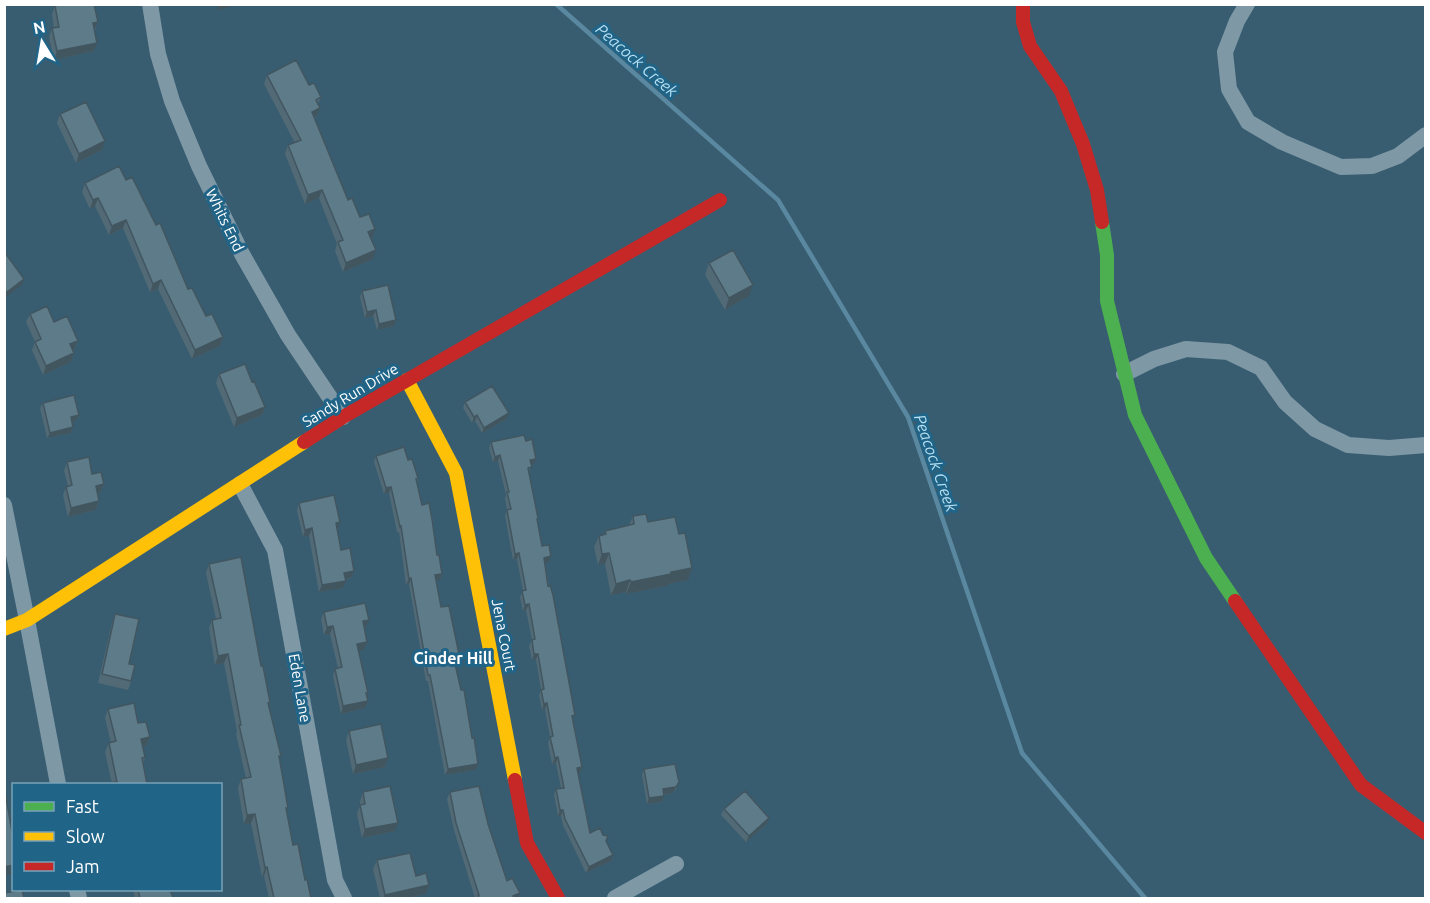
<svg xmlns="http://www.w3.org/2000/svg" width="1430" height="903" font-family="Ubuntu,sans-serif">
	<rect width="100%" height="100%" fill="#385d70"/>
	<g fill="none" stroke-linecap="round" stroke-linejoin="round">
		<!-- stream -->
		<path stroke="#5a88a0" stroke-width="4.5" d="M556 4 778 200 908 417 1022 753 1145 898"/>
		<!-- street -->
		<path stroke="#7f98a6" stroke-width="16" d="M150 4 158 54 172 101 199 166 242 254 288 335 343 417
			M1247 4 1237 21 1225 52 1229 89 1248 122 1282 142 1341 167 1372 166 1398 156 1426 135
			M1124 374 1154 359 1186 349 1228 352 1261 368 1285 402 1315 429 1348 445 1389 448 1426 445
			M240 484 275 550 335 880 344 898
			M4 505 27 620 58 784
			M77 890 79 898
			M615 898 676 864"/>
		<!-- fast -->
		<path stroke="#4caf50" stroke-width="14" d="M1102 222 1107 255V301L1135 415 1206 558 1235 601"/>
		<!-- slow -->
		<path stroke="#ffc107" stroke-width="14" d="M407 380 456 473 515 780
			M4 629 27 620 304 442"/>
		<!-- jam -->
		<path stroke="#c62828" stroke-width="14" d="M1023 4V22L1030 46 1061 91 1083 144 1097 190 1102 222
			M304 442 343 417 720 200
			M1235 601 1361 785 1426 833
			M515 780 527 843 558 898"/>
	</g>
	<!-- wall -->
	<path fill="#516a76" d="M55 6 98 22 95 30 94 51 54 60 49 37 52 28H54L52 14Z
		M267 75 309 85 321 97 318 104 320 108 317 116 315 118 348 200 360 217 375 229 371 238 373 259 343 272 335 251 337 244 319 198 305 204 285 154 288 145 295 143 264 84Z
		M60 114 102 150 76 163 57 123Z
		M126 180 188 289 206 316 223 337 220 346 192 359 158 289 150 292 123 228 109 235 95 206 90 209 82 192 85 183Z
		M709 263 749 296 725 310 705 275Z
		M362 291 394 326 377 330 373 316 365 318 360 297Z
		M30 314 54 322 78 341 74 350 73 351 74 353 71 362 43 375 32 350 35 342 26 322Z
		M219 374 252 382 265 407 262 415 234 427 216 383Z
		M465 402 507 419 482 433 475 421 472 423 463 408Z
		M43 403 79 415 76 421 72 422 73 427 71 433 47 438 40 408Z
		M526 441 534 464 531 465 529 473 538 518 537 521 542 546 549 562 545 563 582 767 580 773H578L590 833 606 841 613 855 611 861 586 873 563 825 561 816H558L554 795 556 789 561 788 556 763 552 764 548 743 550 737 545 709 542 710 539 695 541 690 536 659 532 660 529 646 532 640 526 610 523 611 520 597 523 591 517 559 513 560 505 516 507 510 505 498 506 495 498 461 493 462 489 448 491 442Z
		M376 456 408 460 418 478 417 482 422 505 442 574 440 580H436L441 607 459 654 456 659 454 660 478 764 476 770 445 775 428 681H426L409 584 406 585 399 532H397L389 493 384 494 374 462Z
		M67 462 104 484 100 493 98 494 99 501 96 510 68 517 63 495 66 487 68 486 64 471Z
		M299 503 338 530H337L341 550 354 571 351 578 345 580 343 588 319 592 309 536 303 537 297 510Z
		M633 516 648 522 688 580 668 584 667 586 626 594V592L611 595 605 564 598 565 594 547 599 536 604 535 605 531 629 525Z
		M209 564 261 666 270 702 269 705 279 760 287 812 293 845 311 898H269L264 876 262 877 251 823 244 824 238 788 241 779 246 778 236 734 237 731 224 663 215 665 209 628 212 620 216 619 206 573Z
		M324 612 366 627 364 628 367 642 364 650 358 651 368 701 365 708 341 714 333 676 335 669 338 668 330 634 324 635 321 619Z
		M115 614 129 664 131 681 128 690 98 683 112 623Z
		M108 709 138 723 150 737 146 746 143 747 145 757 143 764 147 784H112L105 752 109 743H111L105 718Z
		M349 731 388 758 385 767 353 774 346 740Z
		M644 769 677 788 673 793 664 795 662 802 647 804 642 775Z
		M363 792 395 831 362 838 357 814 360 805V801Z
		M450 792 507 881 518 898H475L454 830 447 799Z
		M724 809 769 818 767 824 746 842 721 815Z
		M377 860 416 876 429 885 426 894 406 898H380L373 869Z
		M133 890H171L173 898H135Z"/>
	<!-- shaded-wall -->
	<path fill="#425660" d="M219 4H241L217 10Z
		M98 22 94 31 93 23Z
		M97 43 94 51 54 60 57 51Z
		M320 108 317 116 309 121 312 112Z
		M105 141 102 150 76 163 79 154Z
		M322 190 319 198 305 204 308 195Z
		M98 198 95 206 90 209 93 200Z
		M126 220 123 228 109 235 112 226Z
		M375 229 372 238 365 240 368 232Z
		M376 250 373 259 343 272 346 263Z
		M24 279 22 285 5 298 7 292Z
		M161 280 158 289 150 292 153 284Z
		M753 285 749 296 725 310 729 298Z
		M376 310 373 316 365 318 367 312Z
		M396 320 394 326 377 330 379 324Z
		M223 337 220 346 192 359 195 350Z
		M78 341 74 350 67 353 70 344Z
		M74 353 71 362 43 375 46 366Z
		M265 407 262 415 234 427 237 418Z
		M509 413 507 419 482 433 484 428Z
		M79 415 76 421 69 423 71 417Z
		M477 415 475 421 472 423 474 417Z
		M73 427 71 433 47 438 50 433Z
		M500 455 498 461 493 462 495 457Z
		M536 459 534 464 528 466 530 460Z
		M104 484 100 493 93 495 96 486Z
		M391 487 389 493 384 494 386 488Z
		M99 501 96 510 68 517 71 508Z
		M340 522 338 530 333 531 336 523Z
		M312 528 309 536 303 537 305 530Z
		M519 553 517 559 513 560 515 554Z
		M609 553 605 564 598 565 602 554Z
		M551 556 549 562 542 564 544 558Z
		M692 568 688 580 668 584 667 586 626 594 631 582 671 572Z
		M354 571 351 578 342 580 344 573Z
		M442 574 440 580 433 581 435 575Z
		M411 578 409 584 406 585 409 579Z
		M630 580 626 592 611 595 616 584Z
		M346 581 343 588 319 592 322 585Z
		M529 604 526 610 523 611 525 605Z
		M369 620 366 627 360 629 363 621Z
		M333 626 330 634 324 635 327 627Z
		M367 642 364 650 354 652 357 644Z
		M228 654 224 663 215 665 218 656Z
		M459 654 456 659 451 660 453 655Z
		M534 654H538L536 659 532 660Z
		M368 701 365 708 341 714 343 706Z
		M547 703 545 709 542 710 544 704Z
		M150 737 146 746 138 748 141 739Z
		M558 757 556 763 552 764 555 758Z
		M388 758 385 767 353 774 356 765Z
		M478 764 476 770 445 775 448 769Z
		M582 767 580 773 575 774 577 768Z
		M679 782 673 793 661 795 663 789Z
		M664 796 662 802 647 804 649 798Z
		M560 810H563L561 816H558Z
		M255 814 251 823 244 824 247 815Z
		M769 818 767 824 746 842 749 836Z
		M398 823 395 831 362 838 365 829Z
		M613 855 611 861 586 873 589 867Z
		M14 865V874L4 875V867Z
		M267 867 264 876 262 877 265 868Z
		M429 885 426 894 406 898H383L385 895Z
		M520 893 518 898H512L513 896Z"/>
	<!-- building -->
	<path fill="#5e7b89" stroke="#425660" stroke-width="1.5" d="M61 4H94L98 22 93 23 97 43 57 51 52 28 59 27 55 6Z
		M296 60 309 85 314 83 321 97 316 100 320 108 312 112 348 200 352 198 360 217 369 214 375 229 368 232 376 250 346 263 338 242 343 240 322 190 308 195 288 145 301 140 267 75Z
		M86 102 105 141 79 154 60 114Z
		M119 166 126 180 132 177 156 225 160 223 188 289 192 288 206 316 212 314 223 337 195 350 161 280 153 284 126 220 112 226 98 198 93 200 85 183Z
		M733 250 753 285 729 298 709 263Z
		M6 254 24 279 7 292 4 289V255Z
		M388 285 396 320 379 324 376 310 367 312 362 291Z
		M47 306 54 322 67 316 78 341 70 344 74 353 46 366 35 342 41 339 30 314Z
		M245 364 252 382 254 381 265 407 237 418 219 374Z
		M492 386 509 413 484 428 477 415 474 417 465 402Z
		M74 395 79 415 71 417 73 427 50 433 43 403Z
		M524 435 526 441 532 439 536 459 530 460 532 467 528 468 538 518 537 519 542 546 549 545 551 556 544 558 548 586 550 585 553 595 575 715 572 716 582 767 577 768 590 833 600 828 603 835 608 836 606 841 613 855 589 867 565 819 563 810H560L556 789 564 788 558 757 555 758 550 737 553 736 547 703 544 704 541 690 544 689 538 654H534L532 640 535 639 529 604 525 605 522 591 526 590 519 553 515 554 507 510 511 509 507 492H509L500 455 495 457 491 442Z
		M404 447 408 460 412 459 418 478 416 479 422 505 429 503 432 519 437 555H439L442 574 435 575 441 607 449 606 459 654 453 655 461 690H464L472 738 474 737 478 764 448 769 430 675H428L411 578 409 579 401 526 400 527 391 487 386 488 376 456Z
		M89 457 92 474 101 472 104 484 96 486 99 501 71 508 66 487 72 485 67 462Z
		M334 495 340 522 336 523 341 550 350 548 354 571 344 573 346 581 322 585 312 528 305 530 299 503Z
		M646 514 648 522 675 517 679 534 685 533 692 568 671 572V574L631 582 630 580 616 584 609 553 602 554 599 536 606 534 605 531 634 524 633 516Z
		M241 557 261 666H263L270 702 268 703 281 756H279L288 808H286L293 845 298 844 305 880 307 879 311 898H274L267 867 265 868 255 814 247 815 241 779 251 777 239 725H241L228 654 218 656 212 620 221 618 209 564Z
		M365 603 369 620 363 621 367 642 357 644 368 693H366L368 701 343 706 335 669 342 667 333 626 327 627 324 612Z
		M115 614 139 619 129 664 135 665 131 681 102 674Z
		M134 703 138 723 146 722 150 737 141 739 145 757 142 758 147 784H115L114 782H117L109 743 116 741 108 709Z
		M381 724 388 758 356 765 349 731Z
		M675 764 679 782 676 787 663 789 664 796 649 798 644 769Z
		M4 786 14 843V865L4 867Z
		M390 786 398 823 365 829 360 805 365 804 363 792Z
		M479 786 488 824 507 881 512 878 520 893 513 896 514 898H479L478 895H479L456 823 450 792Z
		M745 791 769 818 749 836 724 809Z
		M410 853 416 876 426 873 429 885 385 895 377 860Z
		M22 890 24 898H4V893Z
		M138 890H170L173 898H138H140Z"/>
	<g text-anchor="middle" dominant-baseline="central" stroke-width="6" stroke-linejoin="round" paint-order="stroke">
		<!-- street labels -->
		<g font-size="15" fill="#fff" stroke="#206488">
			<text transform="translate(225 220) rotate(64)">Whits End</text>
			<text transform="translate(350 395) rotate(-31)">Sandy Run Drive</text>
			<text transform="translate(504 635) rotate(79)">Jena Court</text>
			<text transform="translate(300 688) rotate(80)">Eden Lane</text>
		</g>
		<!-- water labels -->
		<g font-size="16" font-style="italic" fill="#b6dff2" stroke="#206488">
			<text transform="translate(637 60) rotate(41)">Peacock Creek</text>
			<text transform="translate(936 463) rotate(71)">Peacock Creek</text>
		</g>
		<!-- neighbourhood labels -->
		<g font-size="16" font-weight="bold" fill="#fff" stroke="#206488">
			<text x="453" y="658">Cinder Hill</text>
		</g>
	</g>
	<!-- border -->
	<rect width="1430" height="903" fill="none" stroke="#ffffff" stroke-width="12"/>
	<!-- legend -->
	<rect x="12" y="783" width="210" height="108" fill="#206488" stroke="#79a2b8" stroke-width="1.5"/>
	<rect x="24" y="802" width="30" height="9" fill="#4caf50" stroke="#79a2b8" stroke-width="1.5"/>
	<text x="66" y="813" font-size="18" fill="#ffffff">Fast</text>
	<rect x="24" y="832" width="30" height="9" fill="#ffc107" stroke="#79a2b8" stroke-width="1.5"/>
	<text x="66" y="843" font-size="18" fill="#ffffff">Slow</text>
	<rect x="24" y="862" width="30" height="9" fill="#c62828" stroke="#79a2b8" stroke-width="1.5"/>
	<text x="66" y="873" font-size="18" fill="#ffffff">Jam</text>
	<!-- north arrow -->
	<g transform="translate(42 42) rotate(349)" stroke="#206488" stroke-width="4.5" paint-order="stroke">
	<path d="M0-4.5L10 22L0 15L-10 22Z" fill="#ffffff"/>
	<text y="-9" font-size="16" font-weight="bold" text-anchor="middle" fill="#ffffff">N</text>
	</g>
</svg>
